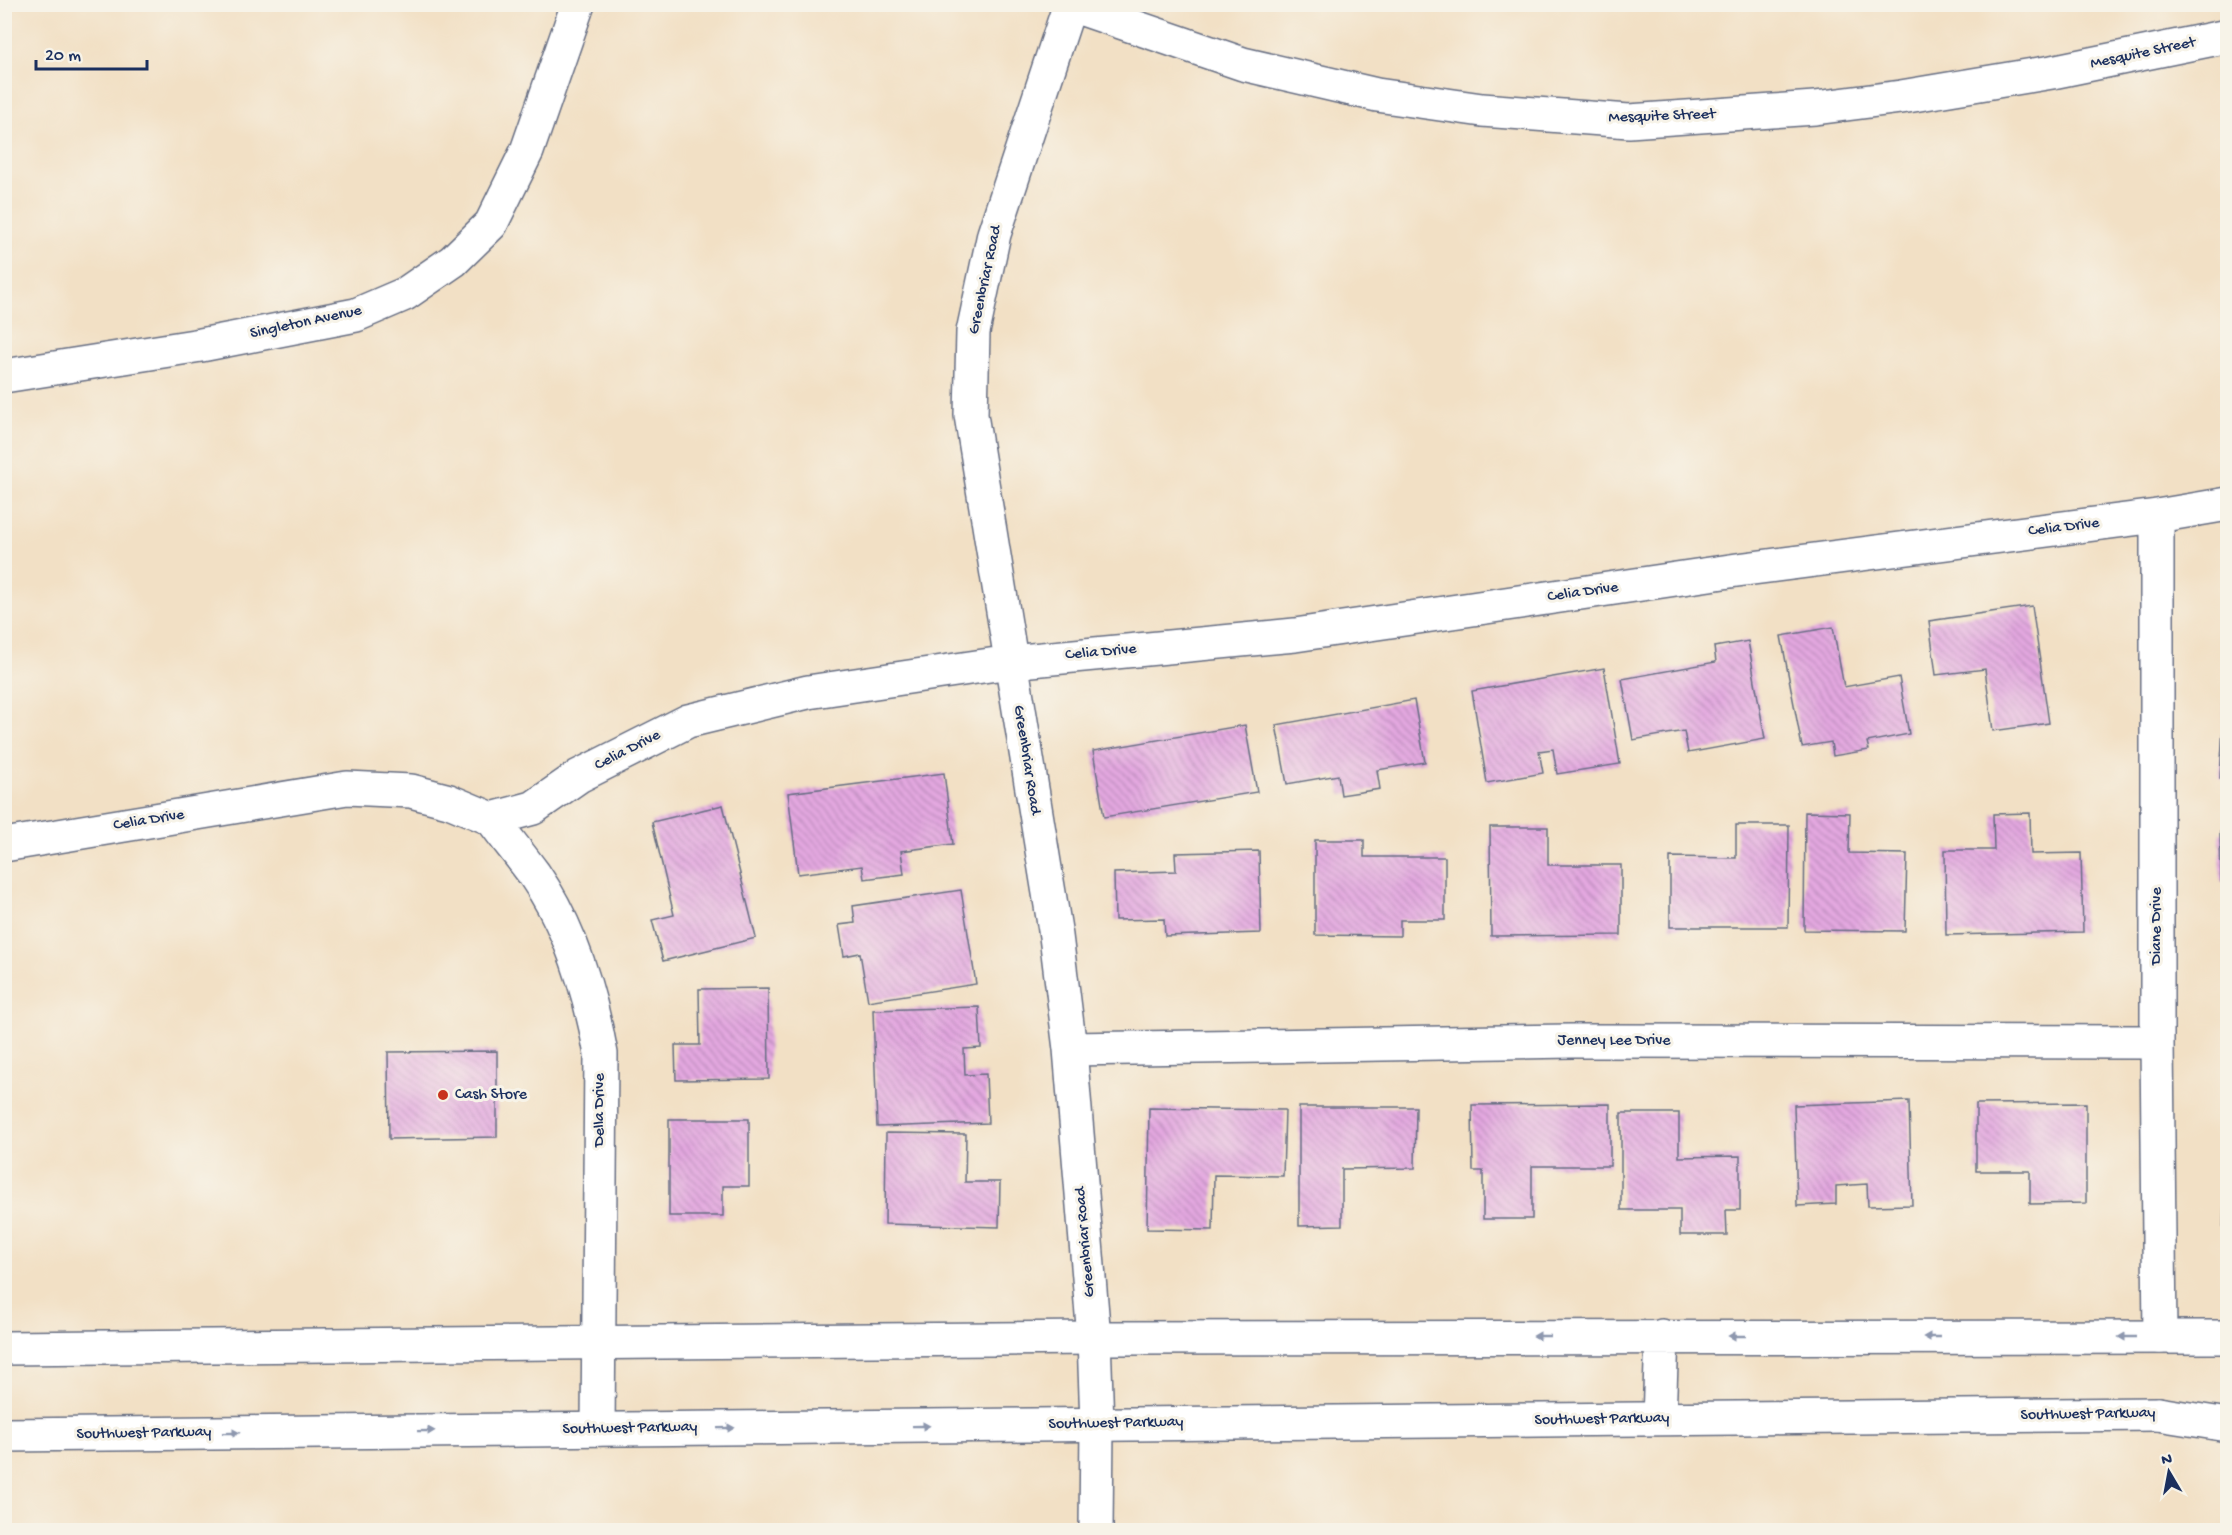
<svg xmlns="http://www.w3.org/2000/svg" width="2232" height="1535" font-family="'Gochi Hand',sans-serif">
	<defs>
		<pattern id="building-back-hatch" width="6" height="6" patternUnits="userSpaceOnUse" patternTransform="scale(1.5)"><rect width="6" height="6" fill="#e4a8e0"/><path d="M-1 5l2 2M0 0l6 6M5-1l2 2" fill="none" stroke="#b889b9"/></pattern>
	</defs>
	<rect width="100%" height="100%" fill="#f7f3e8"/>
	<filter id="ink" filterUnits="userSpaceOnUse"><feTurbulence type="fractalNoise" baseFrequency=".0167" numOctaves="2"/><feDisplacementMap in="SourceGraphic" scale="12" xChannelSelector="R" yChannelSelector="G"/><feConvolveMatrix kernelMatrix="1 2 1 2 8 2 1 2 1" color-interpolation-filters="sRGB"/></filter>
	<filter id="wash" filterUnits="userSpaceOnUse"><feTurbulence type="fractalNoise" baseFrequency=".008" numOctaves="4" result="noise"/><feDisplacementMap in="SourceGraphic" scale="24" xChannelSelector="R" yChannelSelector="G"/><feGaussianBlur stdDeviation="1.35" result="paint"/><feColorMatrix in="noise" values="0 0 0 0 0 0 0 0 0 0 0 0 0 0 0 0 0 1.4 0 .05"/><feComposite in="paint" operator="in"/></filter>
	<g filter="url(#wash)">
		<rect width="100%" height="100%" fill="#f2e0c5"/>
		<g id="blocks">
			<!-- building -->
			<path fill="url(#building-back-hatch)" d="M2032 606 2049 723 1993 731 1985 669 1936 675 1929 621Z
				M1833 627 1844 687 1899 677 1909 734 1867 742 1869 750 1833 756 1831 742 1802 747 1781 636Z
				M1748 641 1765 739 1688 753 1684 731 1633 740 1622 679 1716 662 1714 647Z
				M1604 668 1620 764 1557 774 1553 749 1539 751 1543 773 1487 783 1472 691Z
				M2226 675H2228V779H2220Z
				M1414 700 1425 762 1377 770 1380 789 1341 795 1338 775 1287 784 1276 725Z
				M1245 725 1257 792 1104 817 1093 751Z
				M944 773 953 844 901 851 904 874 864 879 862 866 798 874 788 793Z
				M723 805 756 938 663 961 652 920 674 915 652 822Z
				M1805 812 1850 813 1849 853 1907 854 1905 931 1804 930Z
				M2030 813 2031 854 2081 853 2083 932 1946 935 1945 850H1994L1993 814Z
				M1736 825H1789L1788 927H1670V857L1736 858Z
				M1490 827H1548V865H1621V935L1491 936Z
				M2220 832H2228V882H2221Z
				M1315 840H1364V857H1445V920H1400V936L1315 935Z
				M1259 851 1261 933 1165 936 1164 919 1115 920 1114 873 1176 871 1175 853Z
				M961 890 976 984 868 1001 860 953 844 956 839 925 855 923 853 906Z
				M768 988 769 1079 676 1080 675 1045H700L699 989Z
				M979 1007 981 1048 964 1049 965 1075 986 1074 988 1123 877 1127 873 1010Z
				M497 1051V1137L389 1139 388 1052Z
				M1909 1101 1912 1205 1868 1206 1867 1184 1836 1186V1204L1797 1206 1794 1105Z
				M2086 1103V1203L2030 1204V1171H1976V1104Z
				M1610 1104V1166H1532V1219H1483V1171H1473L1472 1105Z
				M1299 1107H1416L1415 1168 1342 1169V1225L1299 1226Z
				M1149 1108 1285 1110 1283 1176 1214 1175 1213 1230 1147 1229Z
				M1621 1113H1679V1157L1740 1156V1210H1726L1727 1235H1680V1210H1621Z
				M669 1119H749V1186H723V1216H669Z
				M886 1133 966 1134 965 1182H1000L999 1227 885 1224Z
				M2225 1161H2228V1233H2223Z"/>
		</g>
	</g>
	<g filter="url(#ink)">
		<use href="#blocks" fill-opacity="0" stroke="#666d82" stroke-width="1.5"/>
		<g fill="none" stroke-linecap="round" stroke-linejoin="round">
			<!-- minor casing -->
			<g stroke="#666d82" stroke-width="36">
				<path id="minor" d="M1068 4 1243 64 1377 95 1482 110 1629 121 1815 108 1901 97 2052 72 2228 36
					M1070 4 994 234 973 332 971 415 1056 936 1070 1049 1094 1338 1097 1424 1096 1530
					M4 376 201 345 356 315 405 294 453 261 491 224 527 151 578 4
					M2157 516V1042L2160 1337
					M492 819C505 837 520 855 534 874 570 926 590 992 601 1054L598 1429
					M4 845 347 788 411 791 449 801 492 819 533 808 579 776 688 721 808 692 1010 662 1295 635 1737 570 2157 516 2228 504
					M1070 1049 1572 1041 2157 1042"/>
			</g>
			<!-- major casing -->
			<g stroke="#666d82" stroke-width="36">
				<path id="major" d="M4 1348 1094 1338 2228 1337
					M1659 1419 1662 1336
					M4 1435 2158 1414"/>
			</g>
			<!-- highway casing -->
			<g stroke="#666d82" stroke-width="36">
				<path id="highway" d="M2158 1414 2228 1425"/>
			</g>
			<!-- minor -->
			<use href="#minor" stroke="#fff" stroke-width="33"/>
			<!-- major -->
			<use href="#major" stroke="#fff" stroke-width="33"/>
			<!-- highway -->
			<use href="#highway" stroke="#fff" stroke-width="33"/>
		</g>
		<!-- one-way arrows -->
		<defs><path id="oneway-solid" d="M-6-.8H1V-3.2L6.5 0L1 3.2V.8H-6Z" transform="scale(1.5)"/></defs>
		<g fill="#8d97ae">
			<use href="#oneway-solid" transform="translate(1542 1336) rotate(180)"/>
			<use href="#oneway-solid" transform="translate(1737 1336) rotate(-180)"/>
			<use href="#oneway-solid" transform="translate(1932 1337) rotate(-180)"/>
			<use href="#oneway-solid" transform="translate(2127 1337) rotate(-180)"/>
			<use href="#oneway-solid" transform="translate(921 1426) rotate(-1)"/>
			<use href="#oneway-solid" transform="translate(726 1428) rotate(-1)"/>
			<use href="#oneway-solid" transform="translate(426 1431) rotate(-1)"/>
			<use href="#oneway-solid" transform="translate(231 1433) rotate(-1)"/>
		</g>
	</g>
	<!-- markers -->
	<circle fill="#c8321e" stroke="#f7f3e8" stroke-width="2" cx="443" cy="1095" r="6"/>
	<g text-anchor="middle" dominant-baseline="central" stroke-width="6" stroke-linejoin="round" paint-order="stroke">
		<!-- street labels -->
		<g font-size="16" fill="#1b2f5e" stroke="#f7f3e8">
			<text transform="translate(2143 54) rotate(-12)">Mesquite Street</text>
			<text transform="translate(1662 117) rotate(-2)">Mesquite Street</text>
			<text transform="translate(986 280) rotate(-78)">Greenbriar Road</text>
			<text transform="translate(306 323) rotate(-12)">Singleton Avenue</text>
			<text transform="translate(2064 528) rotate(-7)">Celia Drive</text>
			<text transform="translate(1583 593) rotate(-8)">Celia Drive</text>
			<text transform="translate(1101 653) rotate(-5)">Celia Drive</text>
			<text transform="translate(628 751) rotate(-27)">Celia Drive</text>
			<text transform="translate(1026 760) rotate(81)">Greenbriar Road</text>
			<text transform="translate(149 821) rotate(-9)">Celia Drive</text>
			<text transform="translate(2157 926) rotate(-90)">Diane Drive</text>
			<text x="1614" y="1041">Jenney Lee Drive</text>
			<text transform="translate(600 1110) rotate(-90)">Della Drive</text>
			<text transform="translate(1086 1242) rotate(-95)">Greenbriar Road</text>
			<text transform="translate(2088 1415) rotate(-1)">Southwest Parkway</text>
			<text transform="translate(1602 1420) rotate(-1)">Southwest Parkway</text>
			<text transform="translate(1116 1424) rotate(-1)">Southwest Parkway</text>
			<text transform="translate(630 1429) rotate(-1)">Southwest Parkway</text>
			<text transform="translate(144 1434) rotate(-1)">Southwest Parkway</text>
		</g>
		<!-- poi labels -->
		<g font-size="16" fill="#1b2f5e" stroke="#f7f3e8" text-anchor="start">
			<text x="455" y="1095">Cash Store</text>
		</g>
	</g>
	<!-- margin -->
	<rect width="2232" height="1535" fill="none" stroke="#f7f3e8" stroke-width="24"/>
	<!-- north arrow -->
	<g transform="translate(2169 1472) rotate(350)" stroke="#f7f3e8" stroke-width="4.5" paint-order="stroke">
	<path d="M0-4.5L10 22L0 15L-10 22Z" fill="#1b2f5e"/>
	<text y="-9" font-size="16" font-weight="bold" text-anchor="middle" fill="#1b2f5e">N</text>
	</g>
	<!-- scale -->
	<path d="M36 60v9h111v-9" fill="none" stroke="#1b2f5e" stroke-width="3"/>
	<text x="45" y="60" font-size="18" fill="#1b2f5e" stroke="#f7f3e8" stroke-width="4.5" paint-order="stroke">20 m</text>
</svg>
